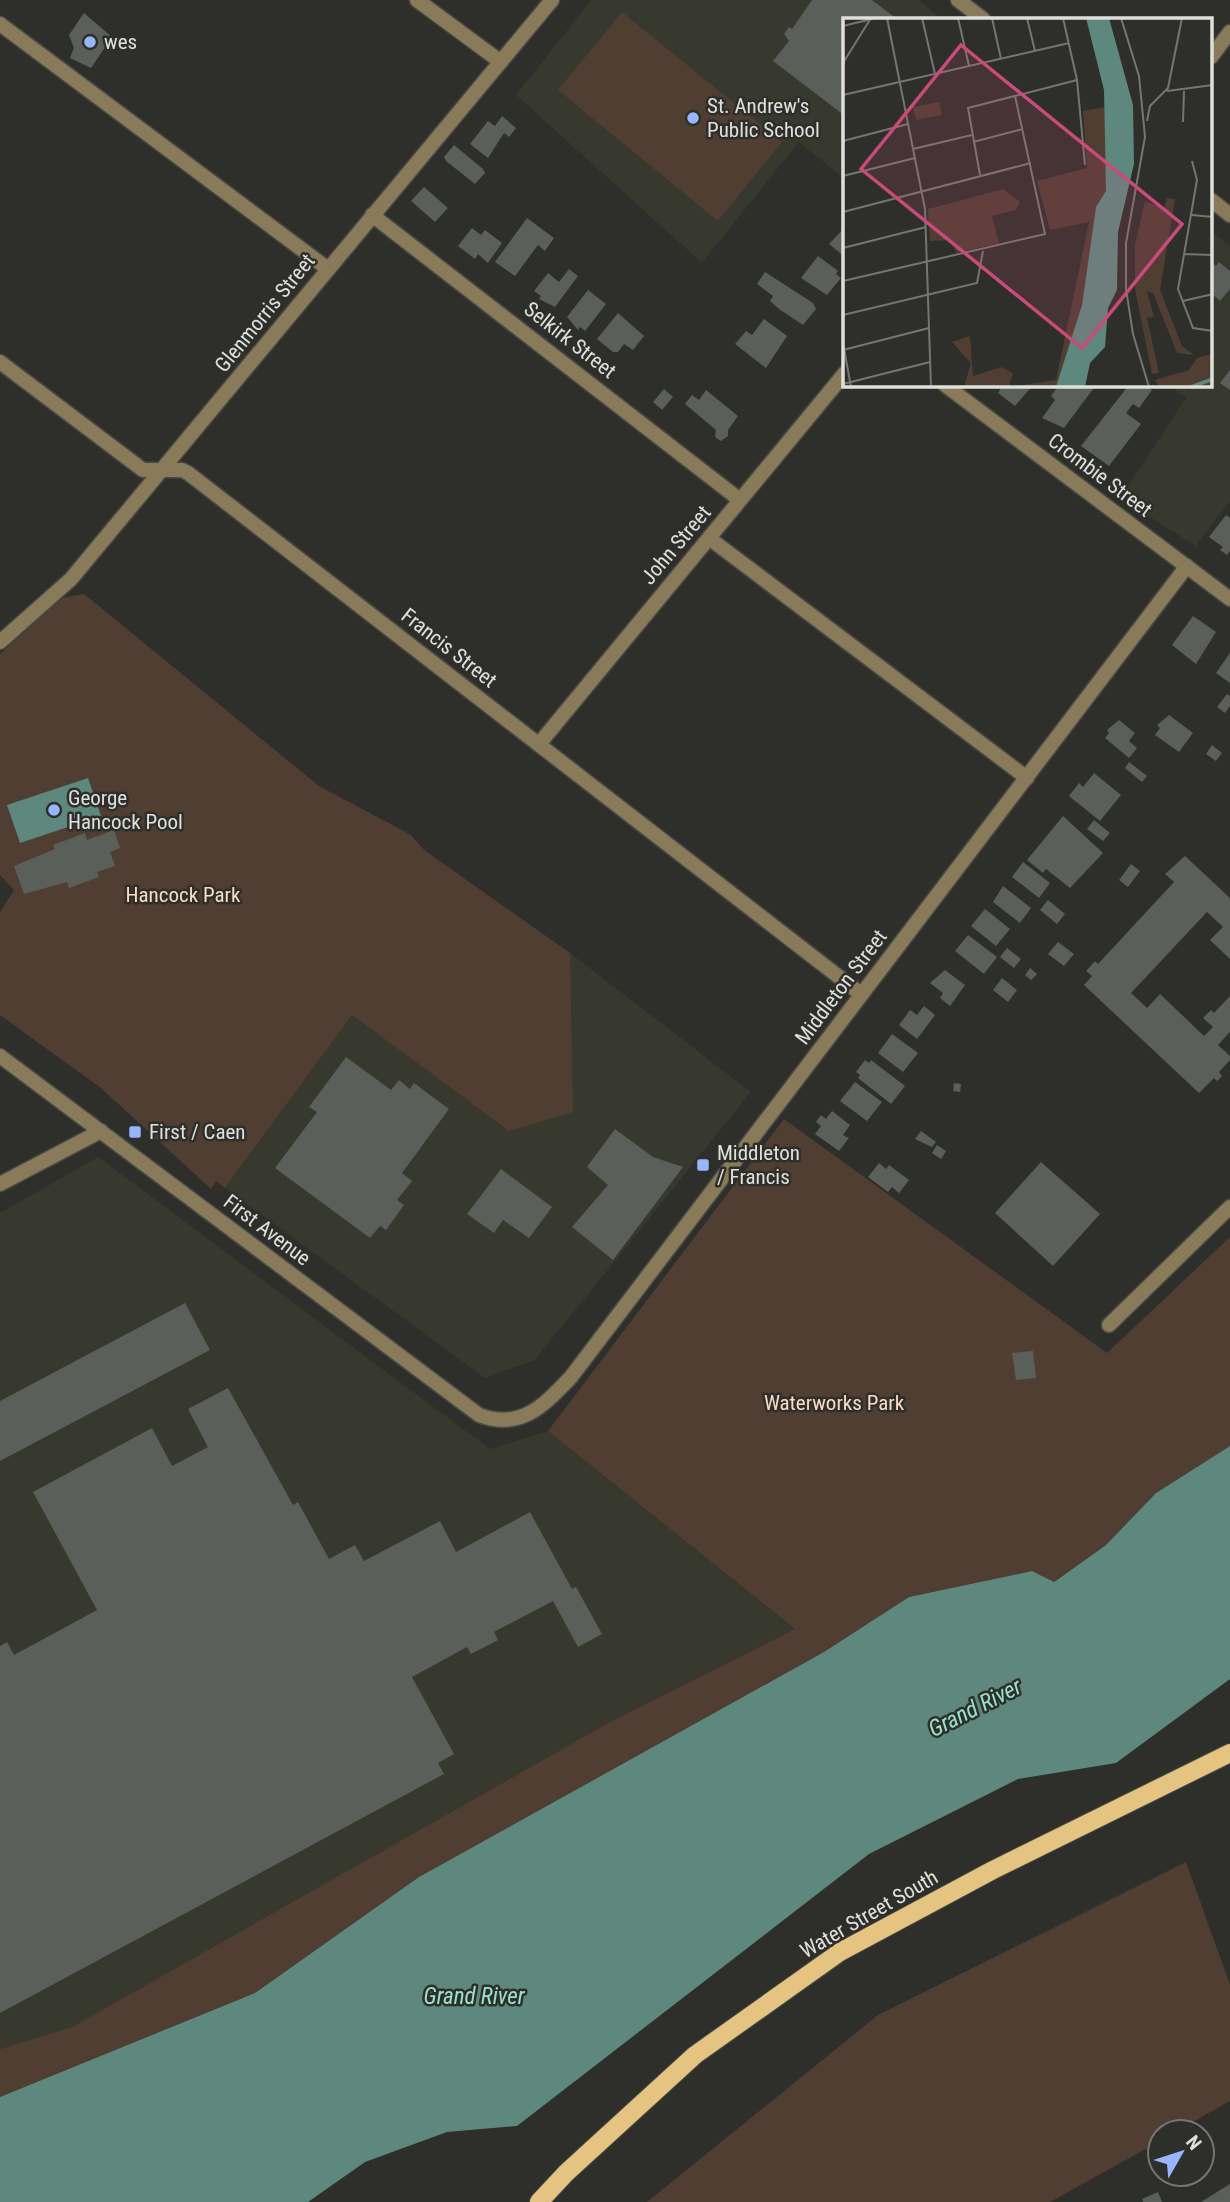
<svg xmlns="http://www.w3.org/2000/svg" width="1230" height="2202" font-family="'Roboto Condensed',sans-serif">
	<rect width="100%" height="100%" fill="#2e2f2a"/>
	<!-- built -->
	<path fill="#37382e" d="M591 0H918L942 19H845V171L841 176 799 142 702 263 516 95Z
		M1211 231 1230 246V501L1196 546 1120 498 1186 398 1169 385H1211Z
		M570 953 751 1092 535 1360 485 1378 225 1188 352 1015 467 1100Z
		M98 1157 490 1449 548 1431 795 1629 610 1722 72 2027 0 2049V1213Z"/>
	<!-- green -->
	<path fill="#503e33" d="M622 12 782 142 718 221 558 90Z
		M84 594 319 786 411 835 424 850 570 953 573 1112 509 1131 352 1015 225 1188 216 1181 211 1189 101 1088 0 1015V912L14 890 0 875V654L62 598Z
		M784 1119 1107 1353 1230 1237V1446L1156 1493 1106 1545 1053 1582 1032 1571 909 1597 824 1652 419 1877 255 1993 0 2097V2049L72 2027 610 1722 795 1629 548 1431Z
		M1186 1862 1230 1985V2101L1175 2132H1160V2141L1050 2202H647L878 2015Z"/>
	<!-- water -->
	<path fill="#5e887d" d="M88 778 101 816 20 843 7 805Z
		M1230 1446V1679L1116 1763 1018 1779 869 1854 517 2126 447 2132 365 2162 308 2202H0V2097L255 1993 419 1877 824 1652 909 1597 1032 1571 1054 1582 1106 1545 1156 1493Z"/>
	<!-- building -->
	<path fill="#5a5f5a" d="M812 0H872L897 19H845V116L773 61 789 41 784 34 789 27 792 29Z
		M84 13 112 37 91 68 70 58 74 48 69 35Z
		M502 116 516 128 509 137 504 133 488 158 470 144 488 121 495 126Z
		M454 145 483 169 485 173 475 184 446 161 444 157Z
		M424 187 448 208 435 222 411 201Z
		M527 218 554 238 545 251 538 245 515 276 495 262Z
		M845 227V257L829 244Z
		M472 228 481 235 485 230 502 243 488 263 478 254 475 259 458 246Z
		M818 256 838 271 836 274 841 278 827 295 801 278Z
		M1211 262 1216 266 1219 262 1230 271V289L1220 301 1211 293Z
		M569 269 578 276 555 307 539 299 541 296 534 291 548 273 559 282Z
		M765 272 813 303 816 309 803 325 779 309 770 301 773 296 757 284Z
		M588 290 606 304 585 331 580 327 578 330 567 317Z
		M618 313 644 336 633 350 624 344 618 352H613L597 339Z
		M764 319 787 336 766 368 735 344 746 331 752 335Z
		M1230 370V390L1220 383Z
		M997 385H1033L1015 406 998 393 1001 388Z
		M1059 385H1096L1064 428 1042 418 1055 400 1051 396Z
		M1129 385H1145L1152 390 1139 408 1133 404 1126 413 1141 424 1109 466 1081 446Z
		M664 389 673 397 662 410 653 402Z
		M706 390 738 416 728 430V436L721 441 715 437 716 430 685 404 692 395 699 400Z
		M1226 515 1230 518V551L1227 555 1220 550 1223 547 1209 537Z
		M1193 616 1216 632 1196 664 1172 645Z
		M1230 653V683L1216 673Z
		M1227 694 1230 696V706L1225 713 1217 707Z
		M1169 715 1193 733 1179 752 1155 735 1160 728 1157 725Z
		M1119 720 1135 733 1129 741 1137 748 1129 758 1105 738 1109 733 1107 730Z
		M1212 745 1222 753 1216 761 1206 754Z
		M1129 762 1147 776 1142 782 1125 768Z
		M1094 773 1121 795 1100 821 1069 796 1079 783 1083 787Z
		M1063 816 1103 853 1070 888 1046 869 1043 873 1027 860Z
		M1094 820 1110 833 1103 841 1087 829Z
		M114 830 120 848 110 852 115 866 97 872 99 877 69 888 67 882 24 894 14 866 55 849 53 845 85 833 87 840Z
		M1185 856 1230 898V959L1210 940 1223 927 1207 912 1131 993 1147 1008 1160 994 1204 1036 1213 1027 1203 1018 1211 1010 1214 1013 1230 996V1032L1218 1045 1230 1056V1060L1219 1072 1222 1076 1217 1081 1214 1078 1199 1093 1084 985 1092 976 1086 971 1095 961 1098 964 1174 882 1165 874Z
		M1023 862 1050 883 1039 898 1012 877Z
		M1131 864 1140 871 1128 887 1119 880Z
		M1003 886 1031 908 1020 923 993 902Z
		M1048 900 1065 914 1057 924 1040 910Z
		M985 909 1010 929 996 946 971 926Z
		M968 935 997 957 984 974 955 951Z
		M1058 942 1074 954 1064 966 1048 954Z
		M1007 948 1021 959 1014 968 1000 957Z
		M1030 968 1037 974 1031 980 1025 975Z
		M945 970 965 985 950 1006 940 998 943 993 930 983Z
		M1002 978 1017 990 1008 1002 993 990Z
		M924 1006 935 1015 917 1039 899 1025 910 1010 917 1015Z
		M892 1034 918 1053 903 1072 878 1053Z
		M346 1057 391 1090 399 1080 410 1089 414 1083 449 1109 402 1173 412 1181 397 1200 404 1205 386 1230 380 1226 370 1238 275 1168 317 1112 309 1107Z
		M865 1060 869 1063 871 1060 905 1086 891 1104 858 1078 860 1075 856 1072Z
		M855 1082 882 1102 867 1121 840 1101Z
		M954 1083 961 1084 960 1092 953 1091Z
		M832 1111 850 1125 843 1135 849 1138 839 1151 815 1134 821 1126 816 1122 821 1115 826 1119Z
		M615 1129 653 1157 683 1167 613 1260 572 1227 608 1185 587 1167Z
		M921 1131 936 1142 932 1147 915 1139Z
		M937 1145 946 1151 941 1159 932 1153Z
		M1041 1162 1100 1214 1053 1266 995 1213Z
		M879 1163 886 1169 889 1165 909 1180 899 1193 892 1187 888 1192 868 1177Z
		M501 1169 552 1207 529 1238 503 1220 494 1233 467 1214Z
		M185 1303 210 1350 0 1461V1401Z
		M1033 1351 1036 1378 1016 1380 1012 1353Z
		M228 1388 293 1505 298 1502 329 1559 355 1545 364 1561 440 1521 456 1552 530 1512 572 1589 576 1587 602 1634 578 1647 553 1601 494 1632 498 1640 471 1654 467 1647 412 1677 454 1754 438 1763 444 1774 0 2013V1646L7 1642 14 1655 97 1610 33 1492 152 1428 172 1466 208 1447 188 1409Z
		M1230 2184V2202H1201Z
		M1158 2192 1162 2202H1143L1142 2199Z"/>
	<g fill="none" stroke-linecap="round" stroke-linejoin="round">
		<!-- minor casing -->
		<g stroke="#4a4b46" stroke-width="17">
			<path id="minor" d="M417 0 501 62
				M958 0 983 19
				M0 24 328 269
				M1211 57 1230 32
				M1211 200 1230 215
				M372 215 740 500
				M0 362 143 470H182L188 473 861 994
				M945 385 1230 599
				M709 538 1027 778
				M539 744 845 373
				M0 1056 479 1415C521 1431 544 1405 571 1377L1187 566
				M0 1184 101 1131
				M1109 1325 1230 1207"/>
		</g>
		<!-- tertiary casing -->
		<g stroke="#4a4b46" stroke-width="17">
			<path id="tertiary" d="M0 642 71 579 552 0"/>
		</g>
		<!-- primary casing -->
		<g stroke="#4a4b46" stroke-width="20">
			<path id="primary" d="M539 2202 566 2173 695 2055 840 1952 993 1870 1230 1753"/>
		</g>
		<!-- minor -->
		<use href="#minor" stroke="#897a5a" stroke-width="14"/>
		<!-- tertiary -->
		<use href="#tertiary" stroke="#897a5a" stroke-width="14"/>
		<!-- primary -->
		<use href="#primary" stroke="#e4c480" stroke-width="18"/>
	</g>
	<!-- markers -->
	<g fill="#97b6fd" stroke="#2e2f2a" stroke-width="2.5">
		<circle cx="90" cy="42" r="7"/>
		<circle cx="693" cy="118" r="7"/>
		<circle cx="54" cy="810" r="7"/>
		<rect x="128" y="1125" width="14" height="14" rx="3.5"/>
		<rect x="696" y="1158" width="14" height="14" rx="3.5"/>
	</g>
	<g text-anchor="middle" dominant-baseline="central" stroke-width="5" stroke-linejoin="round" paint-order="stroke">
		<!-- poi labels -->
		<g font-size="21" fill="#dfe0dc" stroke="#2e2f2a" text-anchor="start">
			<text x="104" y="42">wes</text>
			<text x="707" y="106">St. Andrew's<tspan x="707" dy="24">Public School</tspan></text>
			<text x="68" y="798">George<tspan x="68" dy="24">Hancock Pool</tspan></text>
			<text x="149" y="1132">First / Caen</text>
			<text x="717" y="1153">Middleton<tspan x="717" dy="24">/ Francis</tspan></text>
		</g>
		<!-- street labels -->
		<g font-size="21" fill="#dfe0dc" stroke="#2e2f2a">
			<text transform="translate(265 313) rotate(-51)">Glenmorris Street</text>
			<text transform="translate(570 340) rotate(38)">Selkirk Street</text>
			<text transform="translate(1100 475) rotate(37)">Crombie Street</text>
			<text transform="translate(676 545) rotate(-50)">John Street</text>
			<text transform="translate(449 648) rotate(38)">Francis Street</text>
			<text transform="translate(841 987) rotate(-53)">Middleton Street</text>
			<text transform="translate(267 1230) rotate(37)">First Avenue</text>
			<text transform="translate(869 1914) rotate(-30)">Water Street South</text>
		</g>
		<!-- park labels -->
		<g font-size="21" fill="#fcdac4" stroke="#2e2f2a">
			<text x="183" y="895">Hancock Park</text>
			<text x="834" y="1403">Waterworks Park</text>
		</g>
		<!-- water labels -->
		<g font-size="23" font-style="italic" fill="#97e3ce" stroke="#2e2f2a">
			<text transform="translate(975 1708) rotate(-27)">Grand River</text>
			<text x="474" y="1996">Grand River</text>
		</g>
	</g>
	<!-- overview -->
	<g transform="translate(843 18)">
		<rect width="369" height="369" fill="#2e2f2a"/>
		<path d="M96 84 99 97 73 102 70 89ZM263 89V174L253 190 239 287 217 361 213 369H167L213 362 246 204 207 212 194 163 244 150 240 93ZM160 171 177 184 173 192 149 198 156 225 113 235 109 222 87 223 85 191ZM324 180 332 181 317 272 339 328 351 337 334 335 310 275 304 274 311 299 304 300 316 355 309 356 292 271V227L302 183 321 190ZM127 318 130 358 158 349 170 355 166 369H121L128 345 109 324ZM369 336V369H316L312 362 346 352 354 340Z" fill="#503e33"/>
		<path d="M243 0H266L290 87 291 146 275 214 274 272 265 290 262 329 247 345 242 369H213L239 287 253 189 263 173 261 72Z" fill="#5e887d"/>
		<path fill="none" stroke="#5e887d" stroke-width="3.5" d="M348 369 370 361"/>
		<path fill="none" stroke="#757671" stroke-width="2" d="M44 0 82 191 88 369M79 0 92 56M115 0 126 48M149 0 158 41M184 0 192 33M220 0 234 62 242 147M278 0 296 58 302 119 283 225V271L290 316 306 369M0 8 33 0M0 45 28 0M324 73 370 67M0 77 226 25M304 103 307 88 325 70 339 0M340 104 341 73M0 123 65 106M130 124 180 111M70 131 129 117M349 143 354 162 335 271 350 310 370 313M137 157 125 90 234 62M0 158 72 140M0 194 188 145M349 197 370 199M0 230 83 209M341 236 370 237M0 263 202 216 172 78M340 283 370 276M0 297 134 265 140 233M0 325 8 369M0 332 86 310M0 366 87 344"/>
		<path fill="#c94a7b" fill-opacity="0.15" stroke="#c94a7b" stroke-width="3.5" d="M118 27 339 206 239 330 18 151Z"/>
		<rect width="369" height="369" fill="none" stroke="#dfe0dc" stroke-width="3.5"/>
	</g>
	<!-- north arrow -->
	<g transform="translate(1181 2153) rotate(51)"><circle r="33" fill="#2e2f2a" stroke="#757671" stroke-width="2"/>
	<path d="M0-5L12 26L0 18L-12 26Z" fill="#97b6fd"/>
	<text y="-10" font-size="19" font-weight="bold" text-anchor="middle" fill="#dfe0dc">N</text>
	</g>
</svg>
